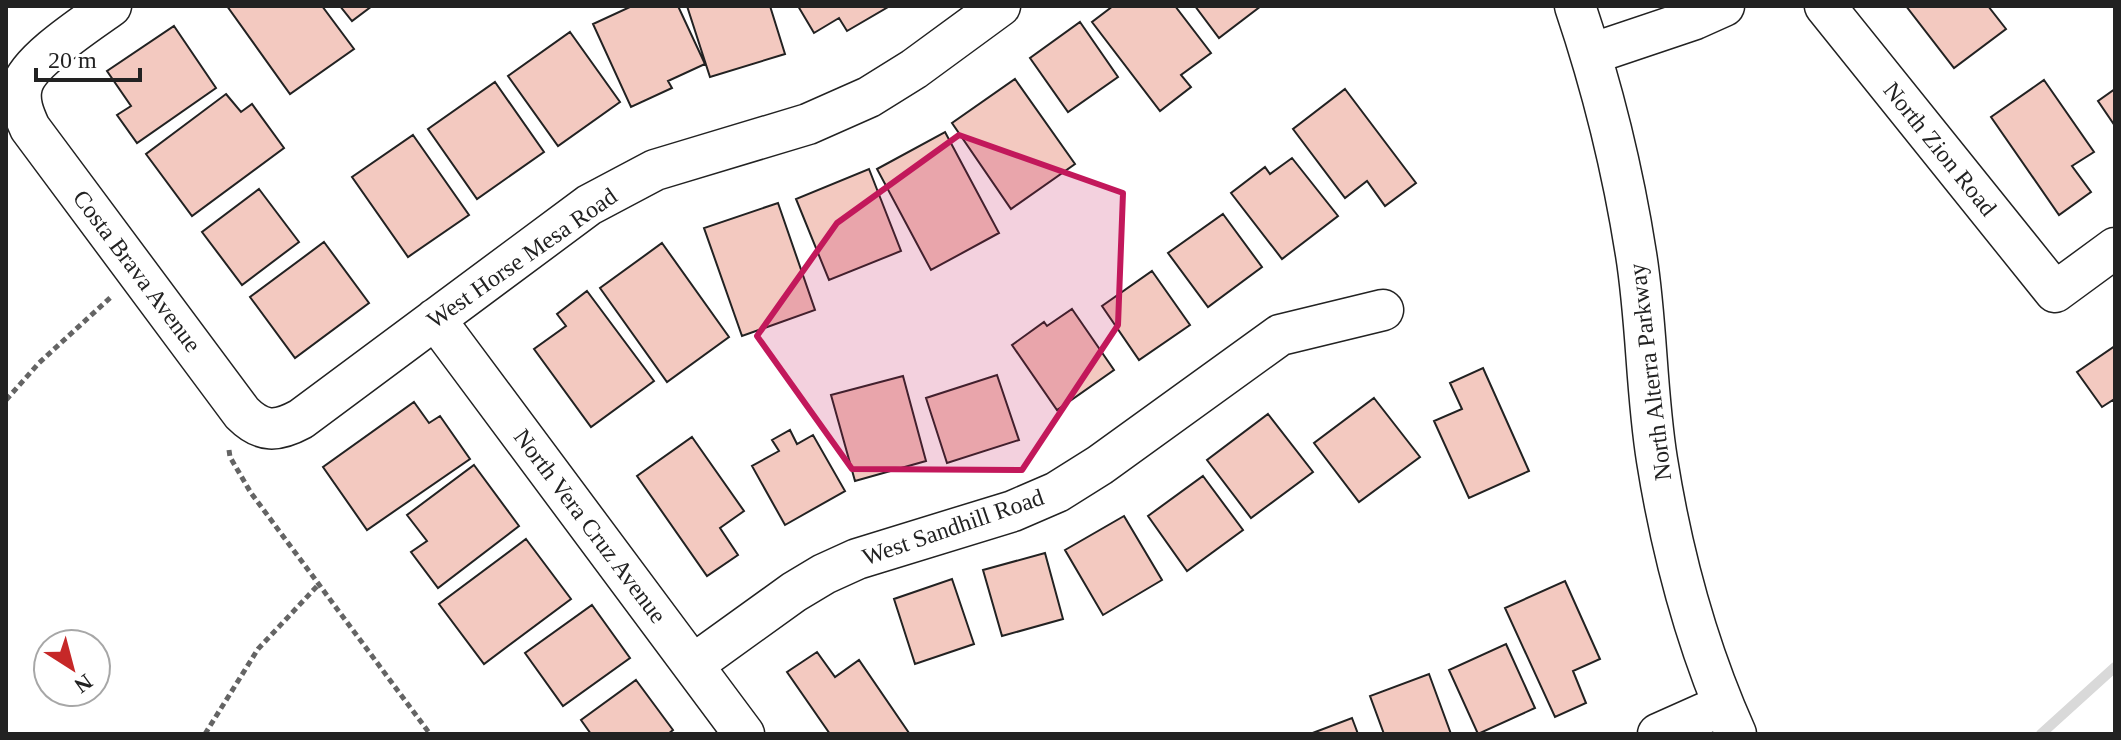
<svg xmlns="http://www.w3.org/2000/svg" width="2121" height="740" font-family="'Times New Roman',serif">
	<rect width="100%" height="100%" fill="#fff"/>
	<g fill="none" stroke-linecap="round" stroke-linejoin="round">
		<!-- stream -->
		<path stroke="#d9d9d9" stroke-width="10" d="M2041 734 2115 667"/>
	</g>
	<!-- building -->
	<path fill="#f3c9c0" stroke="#222" stroke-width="2" d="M227 6H322L354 49 290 94Z
		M340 6H372L352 21Z
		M632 6H678L705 64 668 81 672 88 631 107 593 24Z
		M687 6H770L785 54 710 77Z
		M798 6H887L888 7 847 31 839 18 814 33Z
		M1113 6H1175L1211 53 1181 75 1191 87 1160 111 1092 22Z
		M1195 6H1261L1219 38Z
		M1906 6H1988L2006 29 1954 68Z
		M1080 22 1118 77 1068 112 1030 58Z
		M174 26 216 88 137 143 117 115 131 106 107 71Z
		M570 32 620 102 558 146 508 76Z
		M1015 79 1075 164 1011 209 952 123Z
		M2044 80 2094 152 2072 166 2091 192 2059 215 1991 117Z
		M495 82 544 152 477 199 428 129Z
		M1345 89 1416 183 1385 206 1367 181 1345 198 1293 129Z
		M2115 89V126L2098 101Z
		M226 94 241 112 252 104 284 148 192 216 146 154Z
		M945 132 999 233 931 270 877 169Z
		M413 135 469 215 408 257 352 177Z
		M1292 158 1338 216 1282 259 1231 193 1265 167 1270 174Z
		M869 169 901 251 829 280 796 199Z
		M259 189 299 242 242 285 202 232Z
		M778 203 815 310 742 336 704 228Z
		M1223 214 1262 267 1208 307 1168 253Z
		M324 242 369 303 295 358 250 297Z
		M662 243 729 337 667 382 600 288Z
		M1152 271 1190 325 1139 360 1102 306Z
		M587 291 654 381 591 427 534 349 566 326 557 314Z
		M1072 309 1114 370 1057 410 1012 345 1044 322 1047 326Z
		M2115 346V404L2113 400 2102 407 2077 372Z
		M1483 368 1529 471 1469 498 1434 421 1462 409 1450 383Z
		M997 375 1019 440 947 463 926 398Z
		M903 376 926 461 855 481 831 395Z
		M1374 398 1420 457 1359 502 1314 443Z
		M414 402 429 423 440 416 470 459 367 530 323 467Z
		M1268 414 1313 472 1251 518 1207 460Z
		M790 430 797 444 813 435 845 491 785 525 752 466 779 451 772 440Z
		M692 437 744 511 720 528 738 555 707 576 637 476Z
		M474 465 519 526 438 588 411 552 427 541 407 515Z
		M1203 476 1243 530 1187 571 1148 516Z
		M1124 516 1162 580 1103 615 1065 550Z
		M526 539 571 599 484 664 439 604Z
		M1045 553 1063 619 1002 636 983 570Z
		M952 579 974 644 915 664 894 599Z
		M1565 581 1600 659 1573 671 1586 703 1555 717 1505 608Z
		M592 605 630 658 563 706 525 653Z
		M1506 644 1535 708 1478 734 1449 670Z
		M817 652 835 677 859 660 909 733 830 734 787 672Z
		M1429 674 1451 734H1384L1370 696Z
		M636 680 673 730 668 734H591L581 720Z
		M1352 718 1358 734H1310Z"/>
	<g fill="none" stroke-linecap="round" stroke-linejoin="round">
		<!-- minor casing -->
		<g stroke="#222" stroke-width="43">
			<path id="minor" d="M111 6C89 22 28 61 22 86 18 101 24 115 30 128L242 413C262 433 277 432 301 419L589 205 655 170 808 124 869 97 914 69 1000 6
				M1575 6C1602 86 1623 171 1636 254 1647 322 1646 392 1657 460 1672 554 1697 647 1736 734
				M1825 6 2055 292 2115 248
				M1591 54 1695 19 1724 6
				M435 319 744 734
				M694 664 794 592 824 574 857 559 1013 511 1057 492 1100 465 1280 335 1383 310
				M1658 734 1723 705"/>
		</g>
		<!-- path -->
		<path stroke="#646464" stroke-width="5" stroke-dasharray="6 4" stroke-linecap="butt" d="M6 400 39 363 111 297
			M229 450 230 457 251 493 430 734
			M205 734 258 649 320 583"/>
		<!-- minor -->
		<use href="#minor" stroke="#fff" stroke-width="40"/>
	</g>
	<!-- marked area -->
	<path fill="#c2185b" fill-opacity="0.2" stroke="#c2185b" stroke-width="6" stroke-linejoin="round" d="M959 135 1123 193 1118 325 1022 470 852 469 757 336 837 223Z"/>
	<g text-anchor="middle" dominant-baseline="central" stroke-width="6" stroke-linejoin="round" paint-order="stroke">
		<!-- street labels -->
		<g font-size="24" fill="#222" stroke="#fff">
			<text transform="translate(1940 149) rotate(51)">North Zion Road</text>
			<text transform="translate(522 258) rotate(-35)">West Horse Mesa Road</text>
			<text transform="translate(137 271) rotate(53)">Costa Brava Avenue</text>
			<text transform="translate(1650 372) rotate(-97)">North Alterra Parkway</text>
			<text transform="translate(590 526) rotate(53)">North Vera Cruz Avenue</text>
			<text transform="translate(953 527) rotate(-19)">West Sandhill Road</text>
		</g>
	</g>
	<!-- border -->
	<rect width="2121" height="740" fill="none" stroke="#222222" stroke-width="16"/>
	<!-- north arrow -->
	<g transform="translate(72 668) rotate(144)"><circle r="38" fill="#ffffff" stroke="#a7a7a7" stroke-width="2"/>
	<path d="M0-6L14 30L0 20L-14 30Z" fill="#c62828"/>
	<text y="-12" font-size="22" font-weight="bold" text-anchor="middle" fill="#222222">N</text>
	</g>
	<!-- scale -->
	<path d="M36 68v12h104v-12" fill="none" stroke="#222222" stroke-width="4"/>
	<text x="48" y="68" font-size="24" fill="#222222" stroke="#ffffff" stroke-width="6" paint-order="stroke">20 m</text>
</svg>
